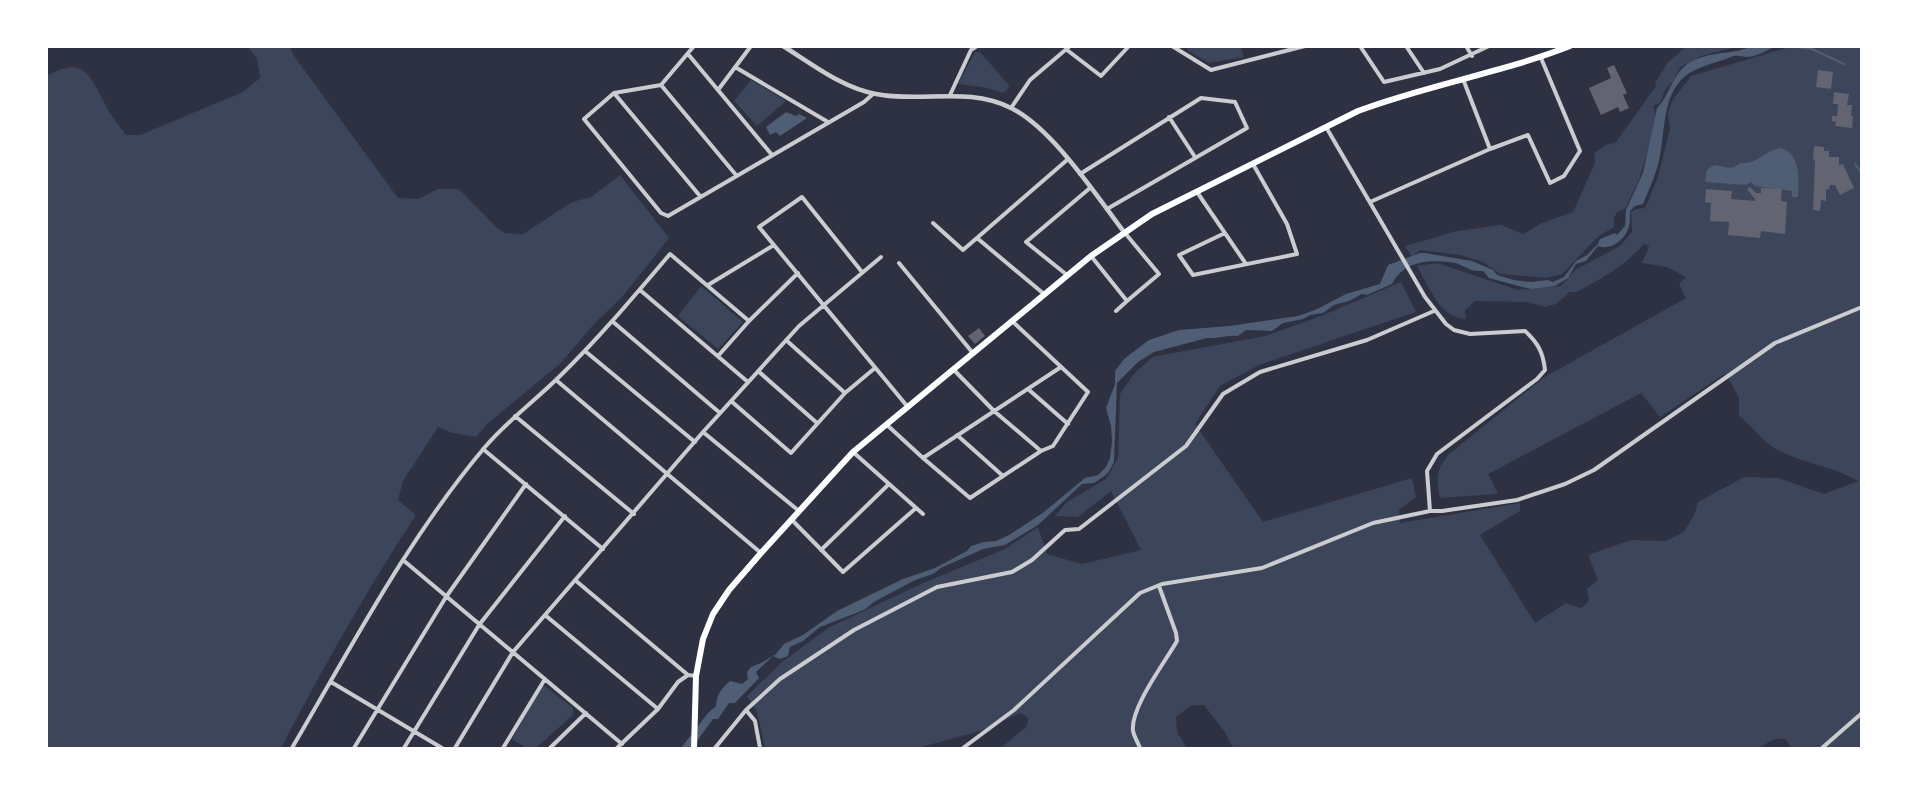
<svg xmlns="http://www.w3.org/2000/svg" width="1908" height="795" font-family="'Asap Condensed',sans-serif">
	<rect width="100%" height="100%" fill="#2d3142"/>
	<!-- green -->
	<path fill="#3c4559" d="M248 47H290L294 56 398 198 418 199 438 189H459L497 228 505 233 523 234 572 202 591 197 620 175 669 238 623 296 594 324 561 363 487 424 476 437 452 433 438 427 403 481 398 500 416 515C366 591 323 668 281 748H47V76C83 55 90 75 105 104 110 115 119 125 126 135H140L243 92 260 78 257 59Z
		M1189 47H1241L1244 57 1209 63 1187 50Z
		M1686 47H1736L1701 56 1680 67 1673 81 1665 90 1660 103 1653 106 1656 116 1647 153 1639 180 1625 209 1617 212 1614 218V227L1599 236 1562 274 1547 278 1500 274 1483 262 1460 255 1420 250 1412 257 1405 246 1457 231 1501 225 1523 234 1542 223 1573 212 1595 163 1594 153 1606 145 1616 142 1656 86 1655 83 1668 62Z
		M1789 47H1861V748H1792L1785 739C1774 737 1769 742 1760 748H1233L1224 731 1204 705 1190 706 1176 717 1177 732 1187 748H1001L1027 726 1028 718 1021 713 980 731 918 748H765L757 712 747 696 782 662 828 628 921 584 1005 549 1038 527 1047 554 1082 564 1141 550 1111 491 1078 517 1055 516 1067 502 1106 479 1118 458 1120 394 1133 375 1152 357 1265 336 1321 316 1401 282 1416 312 1259 365 1220 386 1195 424 1263 522 1412 478 1416 497 1399 510 1400 523 1520 503V511L1480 535 1535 623 1566 603 1581 608 1589 601 1587 589 1598 580 1588 555 1631 540 1665 541 1684 532 1695 513 1698 502 1744 477 1778 478 1824 494 1858 481C1833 466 1800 463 1774 448 1760 439 1752 425 1739 416V398L1726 373 1660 417 1641 393 1488 474 1498 494 1440 498C1436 477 1435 473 1448 455L1543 378 1686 298 1679 284 1686 277 1667 267 1642 263 1649 246 1644 244C1623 267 1603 278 1576 292H1570L1556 304 1545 307 1527 302 1475 301 1465 310 1466 319C1439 318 1429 286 1417 266L1437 263 1518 290 1561 286 1575 270 1620 246 1632 232 1631 212 1636 209 1645 208 1658 177 1670 129 1668 114 1672 101 1691 76Z
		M975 52H980L1008 84 1009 88 1003 93 983 87 958 84Z
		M751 80 786 101 757 126 734 101Z
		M701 286 743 322 718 349 678 316Z
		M542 686 546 687 573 708V715L536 748H526L512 739Z"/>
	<!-- water -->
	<path fill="#4f5d75" d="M1750 47H1774C1766 51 1757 56 1748 57 1743 57 1739 55 1734 56 1722 61 1707 64 1695 70 1659 87 1667 134 1658 165 1654 179 1648 192 1643 204L1635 206 1630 211C1630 216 1630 222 1629 226 1626 239 1611 251 1598 246L1586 261 1576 264 1568 278 1555 286 1532 289 1522 287 1489 278 1483 271C1478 271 1473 271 1469 269 1464 267 1460 264 1455 263 1432 259 1404 260 1392 284L1367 295 1362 294 1349 301 1334 305 1323 313 1310 315 1303 319 1283 323 1272 331 1246 330 1238 336C1227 335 1218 339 1207 338L1154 352 1138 362 1117 383 1114 462 1108 473 1103 477 1094 483 1082 484 1038 525 1005 545 983 549 941 568 933 574 915 580 874 602 864 610 820 627 803 641 790 647 788 656 780 659 773 656 756 672 759 678 735 703H729L718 719H713L692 748H681L708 713 716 706C717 694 721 689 730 681L742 684 748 679 747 672 751 667 761 663 776 654 784 644 803 635 837 611 903 579 935 568 967 551 971 546 984 542 996 541 1009 535 1044 512 1085 478 1098 475 1106 467 1110 458 1112 442 1111 426 1106 408 1115 384V371L1124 359 1149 340 1179 330 1229 326 1298 316 1315 310 1346 294 1380 284 1388 265 1420 253H1425L1472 261 1493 270 1497 275 1514 280 1531 282 1548 280 1553 282 1564 277 1576 261 1587 255 1598 244 1600 239 1615 233 1617 235 1625 226 1626 210 1643 173 1657 108C1669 96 1672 76 1686 65 1704 51 1731 55 1750 47Z
		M786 112 796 116 799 114 807 118 780 136 776 132 770 135 766 127Z
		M1780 148C1801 152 1799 180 1798 197H1792V191L1755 186 1751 182 1746 185 1705 182 1707 170C1720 157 1727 176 1740 163 1757 165 1764 151 1780 148Z"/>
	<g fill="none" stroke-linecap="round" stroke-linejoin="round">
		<!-- stream -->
		<path stroke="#4f5d75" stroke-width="2" d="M1801 46V48L1812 49 1844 64
			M1855 164 1862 174"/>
	</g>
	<!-- building -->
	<path fill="#626471" d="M1614 65 1627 93 1623 95 1629 108 1620 112 1618 107 1601 115 1589 88 1611 78 1607 68Z
		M1818 70 1833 72 1831 89 1816 87Z
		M1834 92 1849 94 1847 105H1852L1851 116H1853L1852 128 1835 126 1836 122 1832 121V116H1837L1838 104H1833Z
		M1814 146 1824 147V151H1829V157H1839V165L1843 164 1854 188 1840 195 1835 185H1830L1829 189 1826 190V201L1821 200 1820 211 1813 210 1815 160H1813Z
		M1750 187 1756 193H1761V188L1782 189 1781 201 1787 202 1785 234 1761 231 1760 238 1728 235 1729 222 1710 221 1711 203 1705 202 1706 189 1732 191 1731 199 1755 201V199L1747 189Z
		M979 328 985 336 975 344 968 336Z"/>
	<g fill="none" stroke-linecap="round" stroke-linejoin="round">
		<!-- minor -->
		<path stroke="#caccd0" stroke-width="4" d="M694 46 661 85 614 93 584 119 661 213 668 216 864 102 873 94
			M1172 46 1211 70 1305 46
			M1360 46 1384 82 1440 69 1489 46
			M1406 46 1424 73
			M1466 46 1472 56
			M1067 50 1101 76 1129 46
			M688 54 772 155
			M735 67 828 122
			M1463 79 1490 149
			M661 85 736 175
			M718 90 751 46
			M614 93 700 196
			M950 95 971 50 977 46
			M1011 108 1030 80 1070 46
			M1169 117 1195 157
			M1326 127 1425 297 1446 324 1454 330 1470 334 1525 331C1538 343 1543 352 1545 370L1537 379 1437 454 1427 471 1430 511
			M1080 174 1201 98 1235 102 1247 128 1107 209
			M1197 192 1246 264
			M1370 202 1490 149 1528 135 1550 183 1564 176 1580 151 1541 58
			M933 223 963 250 1067 160
			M1225 233 1179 255 1193 275 1297 254 1287 224 1253 164
			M977 238 1044 294
			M1091 256 1127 301 1159 274 1125 233
			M899 263 972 352
			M862 272 802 197 759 227 907 406
			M1067 275 1026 242 1090 188
			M708 285 774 245
			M640 290 748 382
			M1116 311 1127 301
			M612 321 720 413
			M786 340 845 393
			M585 351 695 442
			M718 356 749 321 798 273
			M953 369 994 411 1041 451
			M758 371 817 423
			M556 380 761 553
			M1028 389 1068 424
			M731 401 791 453 845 393 875 368
			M515 416 634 514
			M887 425 923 458 970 498 1041 451 1053 446 1088 392 1012 321
			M703 432 799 511
			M957 435 1003 476
			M483 449 603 549
			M853 452 923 514
			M923 458 1061 367
			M792 520 843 572 916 508
			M821 550 889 484
			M403 560 622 744
			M575 580 688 675
			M545 615 658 709
			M331 682 442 748
			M746 710 755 721 760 748
			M292 748C352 646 408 538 485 447 508 420 536 400 561 375 600 337 635 295 670 254L749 321
			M354 748 446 597 526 484
			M404 748 479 625 565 516
			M455 748 513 652 703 432 799 326 881 257
			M503 748 545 679
			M550 748 586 713
			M617 748 658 709 678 682 688 675 696 676
			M715 748 746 710 780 679 854 630 937 587 1012 572 1032 560 1065 530 1079 529 1186 446 1223 394 1260 372 1367 340 1434 311
			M963 748 1014 710 1140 593 1162 584 1262 568 1373 523 1430 511H1442L1517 500 1565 484 1594 470 1775 343 1862 307
			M1140 748C1138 743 1134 736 1133 731 1130 708 1165 662 1177 641L1176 633 1159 586
			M1822 748 1862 713"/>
		<!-- tertiary -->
		<path stroke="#caccd0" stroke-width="4.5" d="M783 46C812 64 842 88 876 94 921 103 968 86 1011 108 1052 128 1096 195 1124 232"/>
		<!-- trunk -->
		<path stroke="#fff" stroke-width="6" d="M694 748 696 676 703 639 713 614 729 590 761 553 853 452 1091 256 1152 214 1358 111C1427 85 1501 73 1570 46"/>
	</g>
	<!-- border -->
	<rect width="1908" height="795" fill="none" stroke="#ffffff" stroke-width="96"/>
</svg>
